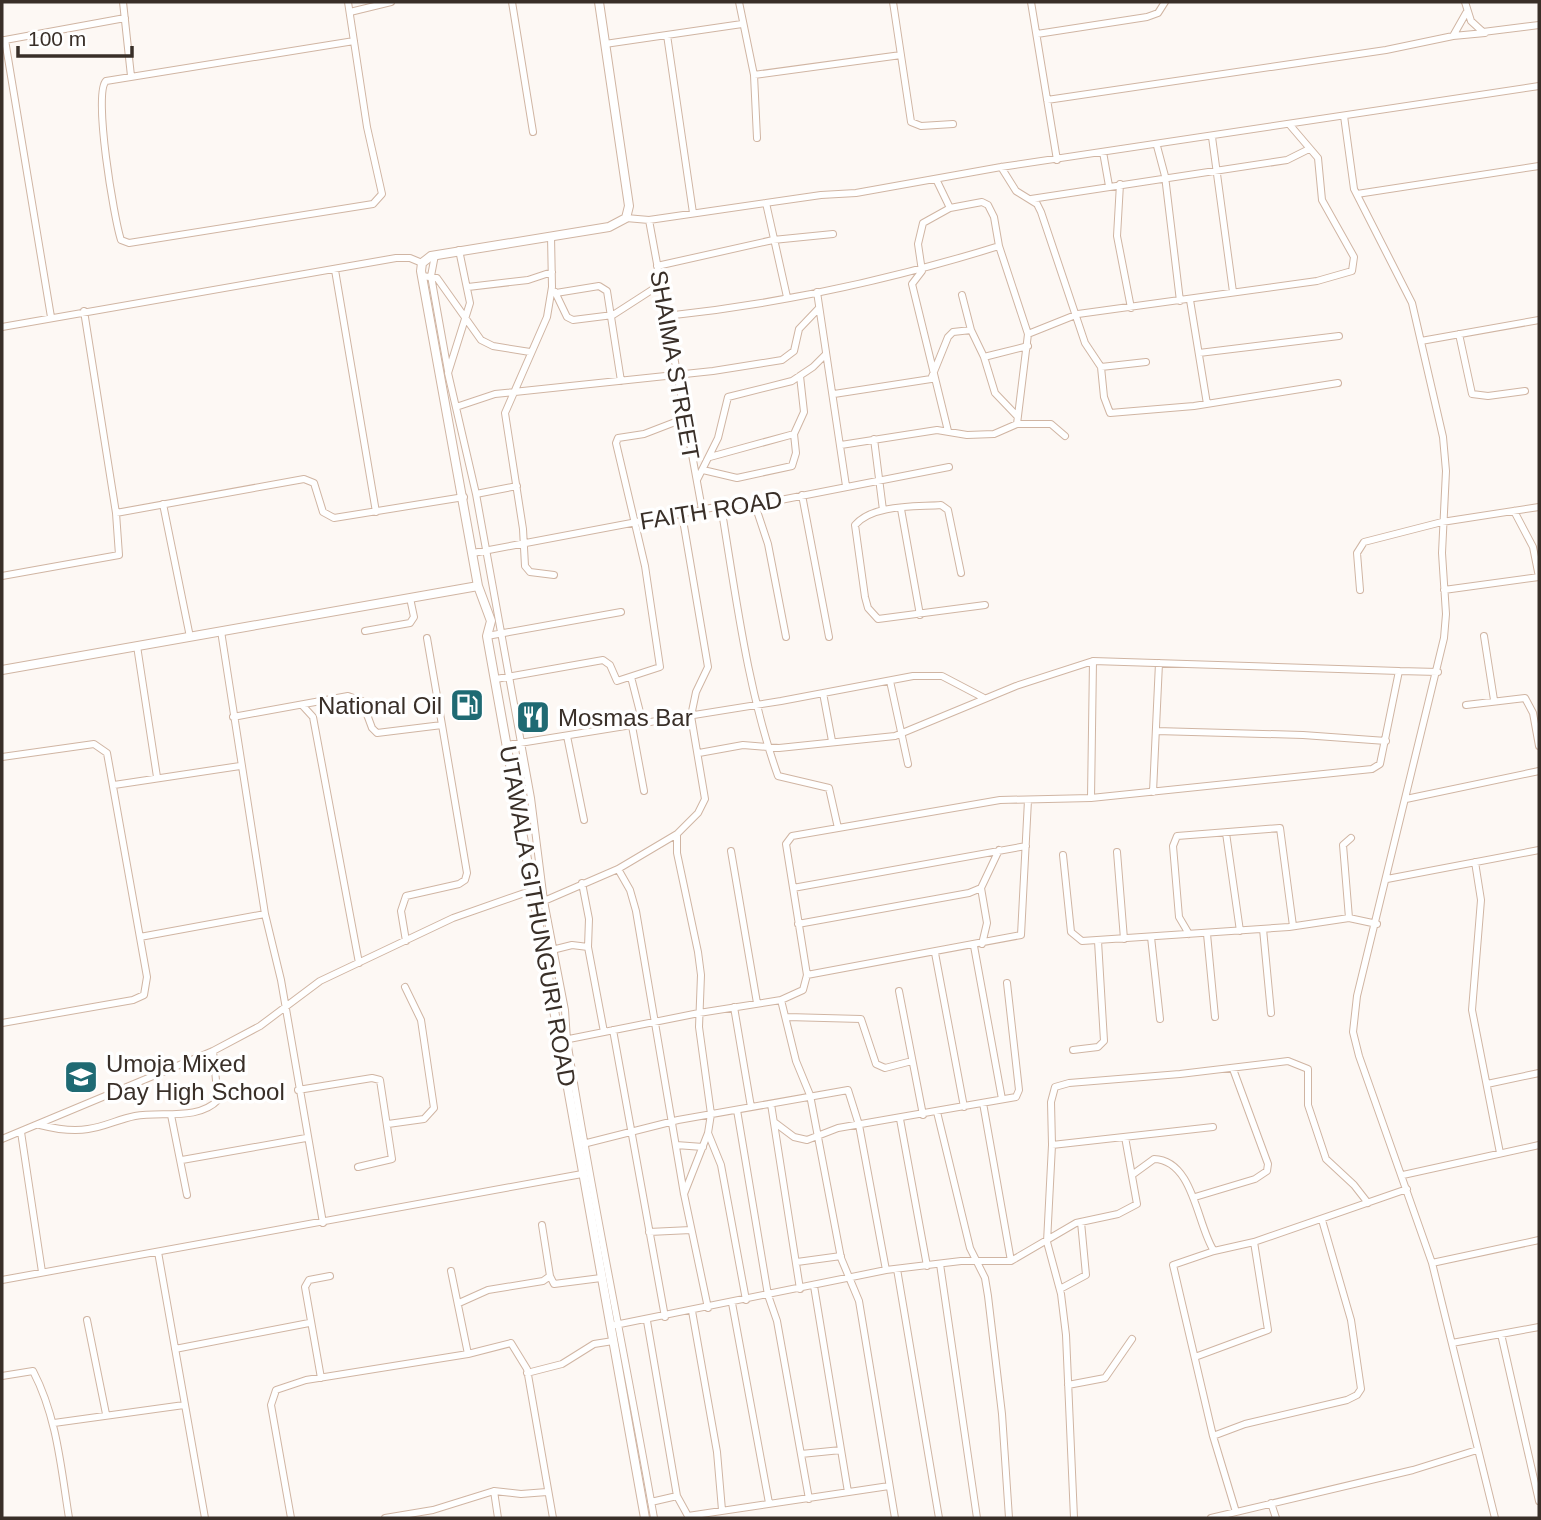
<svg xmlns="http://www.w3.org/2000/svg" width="1541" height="1520" font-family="Arial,sans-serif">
	<rect width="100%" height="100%" fill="#fdf8f4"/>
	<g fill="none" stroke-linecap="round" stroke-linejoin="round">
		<!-- minor casing -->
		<g stroke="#d0b5a3" stroke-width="8">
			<path id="minor" d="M123 2 131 76
				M348 2 367 127 382 194 373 204 129 243 121 240C114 219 93 93 106 81L354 41
				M512 2 533 132
				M739 2 754 75 757 138
				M893 2 911 122 921 126 953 124
				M1031 2 1057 160
				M1465 2 1471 21 1483 32 1539 25
				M350 12 391 2
				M1037 34 1147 17 1158 13 1165 2
				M667 35 693 213
				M1453 36 1485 33
				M2 40H5L51 317
				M5 40 125 18
				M605 44 742 24
				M754 75 901 55
				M1047 100 1386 50 1453 36 1466 13
				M1344 116 1354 189 1412 303 1443 437 1446 471 1442 553 1446 614 1444 638 1357 996 1353 1032 1359 1056 1432 1263 1495 1518
				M1212 137 1233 292
				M1157 146 1165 176 1180 301
				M1103 152 1109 186
				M1001 167 1016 191 1037 204 1041 212 1085 343 1101 367 1104 397 1110 413 1194 406 1338 383
				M936 179 950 208 982 202 988 205 994 217 999 246 1028 334 1017 424
				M1120 184 1117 236 1131 308
				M1357 194 1539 166
				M1031 199 1287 160 1309 149
				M766 203 787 297
				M626 218 649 220 821 195 856 193 1001 167 1539 86
				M649 220 702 509
				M551 236 552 287 547 317 505 413 523 529 525 566 530 572 554 575
				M459 250 470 303 448 373 476 494 531 798 544 901 565 1010 567 1040C592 1200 626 1358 654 1518
				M435 255 431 276 448 371
				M657 266 773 240 833 234
				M335 270 376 512
				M422 276 437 278 481 340 493 346 530 352
				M468 287 528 280 552 272
				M555 292 567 317 573 320 613 315 661 284
				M817 292 846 486
				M556 293 599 286 607 291 621 381
				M962 295 971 330 984 357 995 393 1017 416
				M1190 300 1207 404
				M84 311 116 513 304 479 314 483 323 512 334 518 464 497
				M666 316C780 304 890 280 999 246
				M2 327 396 258H410L422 263
				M1028 334 1078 314 1317 281 1352 271 1354 257 1322 200 1318 158 1289 124
				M1459 334 1472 394 1488 396 1525 391
				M1421 341 1539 320
				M1199 353 1339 336
				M984 357 1028 346
				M1101 367 1146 362
				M834 394 931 379 948 337 953 332 971 330
				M456 407 495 394 713 371 782 360 794 351 799 329 819 308
				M948 431 912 284 922 271 918 244 923 223 950 208
				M874 439 883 510
				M841 445 937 430 967 435 994 434 1017 424H1051L1065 436
				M710 457 794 434 804 412 800 376
				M703 470 737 478 792 466 796 453 794 434
				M697 480 718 438 728 397 792 381 813 367 826 354
				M476 494 517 486
				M802 495 829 637
				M163 504 190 637
				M755 505 768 544 786 637
				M721 506C736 596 747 689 778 776L829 788 838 828
				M901 509 920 615
				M1514 511 1533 547 1539 577
				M682 514 708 667 696 692 691 716 705 799 698 813 677 834V853L698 952 701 975 699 1027 711 1114 708 1133 684 1194
				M473 553 721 506 755 505 949 467
				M961 573 948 510 941 505C916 507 873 504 855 525L865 597 868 608 878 619 985 605
				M2 576 119 555 116 513
				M1360 590 1357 553 1364 542 1442 522 1539 507
				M1444 590 1539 577
				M221 631 265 914 281 980 323 1223
				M365 631 410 623 414 617 410 598
				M487 636 621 612
				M1484 636 1494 700
				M137 646 157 777
				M631 677 643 724
				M496 679 603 660 610 665 617 681 660 667 645 566 616 443 618 438 644 434 683 419
				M890 681 908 764
				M823 693 832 741
				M302 705 313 717 359 963
				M1466 705 1525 698 1533 713 1539 746
				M233 717 348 696 362 701 372 728 377 733 442 725 427 638
				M632 726 644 791
				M1156 731 1303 735 1386 741
				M567 736 584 820
				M507 745 781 701 913 676H942L984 698
				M699 753 743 745 779 748 895 736 1016 686 1093 661 1399 671
				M2 757 94 744 107 753 147 977 144 995 133 1000 2 1023
				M114 785 240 766
				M1153 792 1159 663
				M1091 798 1093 661
				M1406 799 1539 771
				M1226 833 1240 931
				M731 851 757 1003
				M1117 852 1124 939
				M1063 855 1071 932 1082 941 1289 927 1349 918 1377 924
				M1475 862 1481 900 1472 1010 1500 1153
				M618 869 630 890 636 911 684 1194 708 1308
				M1387 879 1539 850
				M582 883 589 919 588 947
				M793 888 1026 846
				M544 901 618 869 677 834
				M1349 918 1343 845 1351 838
				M798 924 969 893 981 888
				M1263 929 1271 1013
				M1189 934 1179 917 1173 846 1177 836 1280 828 1293 926
				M1207 934 1215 1017
				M140 937 265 914
				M1151 937 1160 1019
				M406 941 401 911 406 896 459 884 465 880 467 873 442 725
				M982 944 987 923 981 888 999 850
				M974 946 1002 1099
				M544 952 572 945 588 947 604 1032
				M935 953 964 1107
				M807 975 1021 935 1028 800
				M899 991 923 1115
				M781 1000 796 1061 810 1095 841 1258 859 1301 895 1518
				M734 1007 751 1107
				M787 1017 861 1019 876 1064 885 1068 912 1061
				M613 1030 665 1317
				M564 1040 699 1013 781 1000 803 990 807 975 786 844 792 836 1000 800 1091 798 1372 769 1380 764 1399 671 1438 672
				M1073 1050 1098 1047 1104 1041 1098 941
				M1487 1084 1539 1073
				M298 1090 372 1078 380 1080 392 1159 358 1167
				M983 1103 1011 1261
				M771 1104 800 1289
				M737 1110 768 1295 777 1321 809 1499
				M937 1112 970 1248 985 1278 988 1296 1002 1414 1009 1518
				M171 1115 187 1195
				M900 1119 927 1266
				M774 1122 794 1137 807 1140 838 1128 1016 1097 1019 1090 1007 983
				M388 1124 424 1119 434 1108 421 1020 405 987
				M40 1125C56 1129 72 1132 88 1129 104 1127 119 1119 135 1116 161 1111 198 1121 218 1100L213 1051
				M21 1132 42 1272
				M708 1133 721 1165 746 1300
				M2 1139 213 1051 260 1026 320 981 453 918 533 890
				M583 1144 678 1120 848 1090 859 1125 886 1270
				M676 1145 703 1147
				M1052 1145 1213 1127
				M182 1160 306 1138
				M1132 1175 1154 1159C1194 1160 1197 1226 1214 1251
				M1403 1175 1539 1145
				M1195 1197 1255 1179 1267 1171 1268 1164 1233 1069
				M542 1225 550 1276
				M649 1232 691 1230
				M158 1252 205 1518
				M797 1262 841 1256
				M1432 1263 1539 1240
				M940 1264 977 1518
				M897 1269 939 1518
				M451 1271 468 1354
				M2 1280 582 1174
				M814 1286 848 1492
				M1060 1289 1086 1275 1081 1222
				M459 1303 488 1290 543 1281 550 1276 554 1284 601 1278
				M732 1303 769 1503
				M692 1311 717 1452 722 1510
				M87 1320 106 1414
				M647 1321 677 1496 651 1502
				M615 1325 886 1270 961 1261H1011L1076 1223 1118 1214 1137 1204 1125 1137
				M1501 1334 1539 1501
				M1452 1343 1539 1327
				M175 1349 309 1323
				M1195 1357 1268 1330 1254 1242
				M527 1373 562 1364 594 1344 613 1341
				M2 1376 33 1371C57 1417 61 1468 69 1518
				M321 1378 305 1287 309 1280 330 1276
				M1068 1385 1105 1378 1132 1339
				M54 1423 184 1405
				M1213 1436 1245 1424 1347 1400 1357 1395 1361 1389 1351 1320 1322 1220
				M801 1454 841 1450
				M494 1491 498 1518
				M677 1496 688 1516 889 1486
				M1271 1503 1276 1518
				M1236 1512 1213 1436 1173 1265 1214 1251 1254 1242 1407 1189
				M291 1518 271 1405 276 1390 306 1380 468 1354 511 1343 527 1369 553 1518
				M385 1518 433 1510 494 1491 521 1494 547 1492
				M1074 1518 1066 1335 1061 1294 1047 1242 1052 1145 1051 1102 1055 1087 1069 1083 1180 1074 1288 1061 1308 1069V1105L1326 1159 1354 1185 1368 1203
				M1211 1518 1413 1470 1477 1450"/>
		</g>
		<!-- tertiary casing -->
		<g stroke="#d0b5a3" stroke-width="10">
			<path id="tertiary" d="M599 2 629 206 626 218 609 227 431 256 422 263 421 271 478 586 491 621 487 636 645 1518
				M2 670 478 586"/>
		</g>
		<!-- minor -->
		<use href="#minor" stroke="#fff" stroke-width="6"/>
		<!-- tertiary -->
		<use href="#tertiary" stroke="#fff" stroke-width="8"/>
	</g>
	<!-- icons -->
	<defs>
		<g id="fuel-square" transform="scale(1.75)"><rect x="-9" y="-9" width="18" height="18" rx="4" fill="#1f6a73" stroke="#fff"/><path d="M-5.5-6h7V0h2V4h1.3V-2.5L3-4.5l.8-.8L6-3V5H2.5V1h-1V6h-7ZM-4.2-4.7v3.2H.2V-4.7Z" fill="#fff"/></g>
		<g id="restaurant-square" transform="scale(1.75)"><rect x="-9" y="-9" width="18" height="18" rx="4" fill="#1f6a73" stroke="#fff"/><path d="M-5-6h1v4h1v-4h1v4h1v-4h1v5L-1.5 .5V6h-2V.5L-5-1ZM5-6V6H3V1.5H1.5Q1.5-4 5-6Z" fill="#fff"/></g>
		<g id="school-square" transform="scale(1.75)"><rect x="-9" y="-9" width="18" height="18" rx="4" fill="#1f6a73" stroke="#fff"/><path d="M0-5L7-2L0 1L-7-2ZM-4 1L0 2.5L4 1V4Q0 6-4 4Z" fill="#fff"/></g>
	</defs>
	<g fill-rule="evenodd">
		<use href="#fuel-square" x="467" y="705"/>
		<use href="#restaurant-square" x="533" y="717"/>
		<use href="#school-square" x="81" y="1077"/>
	</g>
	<g text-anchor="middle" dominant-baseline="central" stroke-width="7" stroke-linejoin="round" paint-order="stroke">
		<!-- street labels -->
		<g font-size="24" fill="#392f28" stroke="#fff">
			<text transform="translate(675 365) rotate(80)">SHAIMA STREET</text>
			<text transform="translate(711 510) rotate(-9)">FAITH ROAD</text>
			<text transform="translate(538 916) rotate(80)">UTAWALA GITHUNGURI ROAD</text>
		</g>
		<!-- poi labels -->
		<g font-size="24" fill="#392f28" stroke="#fff" text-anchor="start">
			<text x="442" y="705" text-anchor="end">National Oil</text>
			<text x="558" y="717">Mosmas Bar</text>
			<text x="106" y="1063">Umoja Mixed<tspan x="106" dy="28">Day High School</tspan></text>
		</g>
	</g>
	<!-- border -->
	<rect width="1541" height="1520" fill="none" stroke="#392f28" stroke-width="7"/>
	<!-- scale -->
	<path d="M18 46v10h114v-10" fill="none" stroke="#392f28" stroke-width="3.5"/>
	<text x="28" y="46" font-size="21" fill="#392f28" stroke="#ffffff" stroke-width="5" paint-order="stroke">100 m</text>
</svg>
